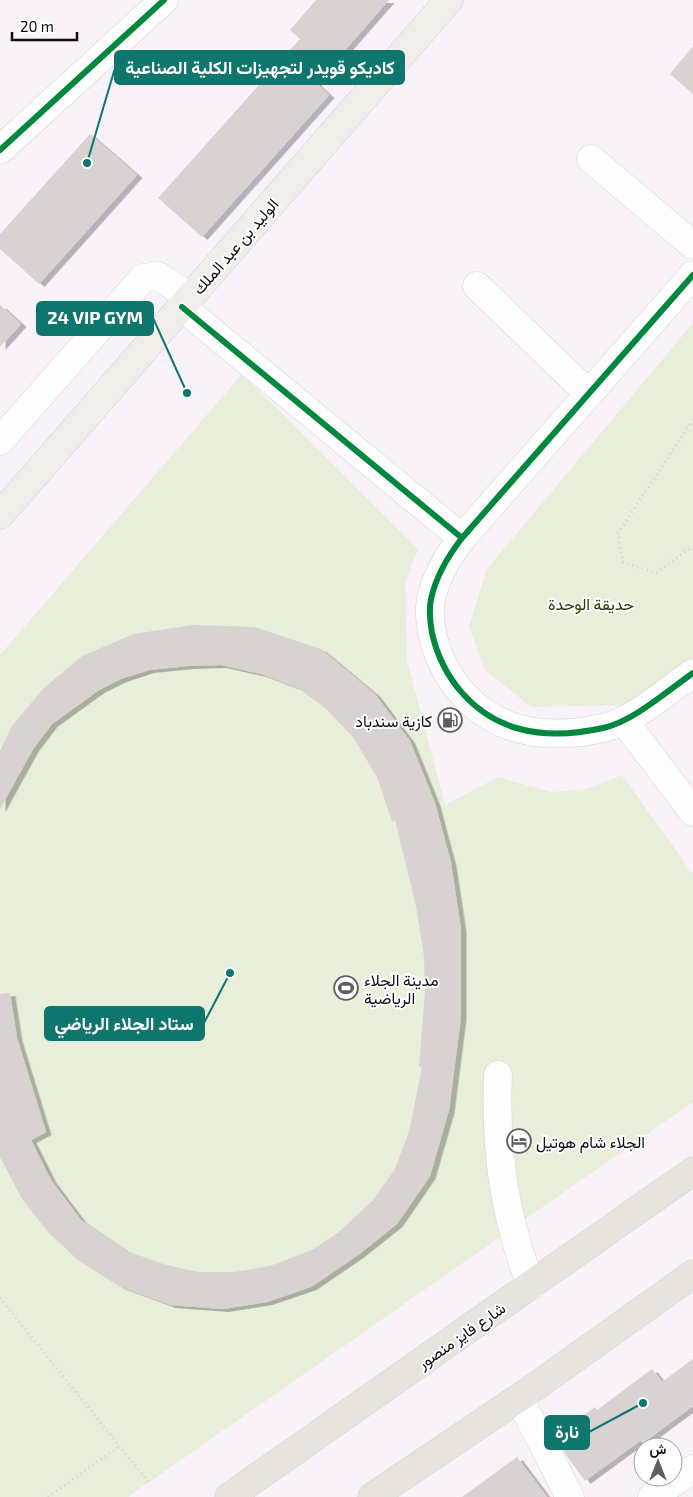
<svg xmlns="http://www.w3.org/2000/svg" width="693" height="1497" font-family="'Exo 2',Vazirmatn,sans-serif">
	<defs>
		<filter id="shadow"><feDropShadow dx="5.5" dy="3" stdDeviation="0" flood-color="#0004"/></filter>
	</defs>
	<rect width="100%" height="100%" fill="#faf2f9"/>
	<!-- green -->
	<path fill="#e7eed9" d="M693 323V661L627 705 531 707 485 670 469 626 487 569Z
		M242 374 418 549 405 583 407 660 445 805 498 777 551 792 587 789 622 775 693 874V1102L128 1497H0V655Z"/>
	<!-- building -->
	<path fill="#d8d2d2" filter="url(#shadow)" d="M316 0H389L316 83 329 95 202 237 158 198 300 39 290 30Z
		M693 46V94L670 74Z
		M90 134 137 175 39 284 0 249V234Z
		M0 305 21 324 0 347Z
		M193 625 255 627 321 649 375 694 410 741 435 803 451 863 461 929V1017L449 1110 430 1176 397 1224 358 1255 311 1287 267 1302 223 1309 170 1305 119 1286 78 1260 48 1232 22 1199 0 1157V994L10 993 17 1038 46 1132 31 1140 51 1180 81 1220 127 1251 166 1265 199 1272H235L270 1266 312 1250 339 1232 372 1201 394 1171 409 1132 422 1067H419L425 991 424 956 416 906 395 820 392 821 377 777 353 737 324 707 298 688 261 674 221 665 188 666 149 670 121 679 99 690 52 724 33 749 0 809V751L12 726 44 688 82 656 134 634Z
		M693 1359V1406L643 1443 641 1440 585 1481 566 1455 556 1436 595 1407 597 1410 652 1369 662 1382Z
		M517 1457 547 1497H462Z"/>
	<g fill="none" stroke-linecap="round" stroke-linejoin="round">
		<!-- minor casing -->
		<g stroke="#d6cfd5" stroke-width="29">
			<path id="minor" d="M0 150 164 0
				M591 159 693 245
				M693 275 462 538C448 556 436 576 431 599 429 609 430 622 432 633 442 678 474 717 520 729 546 736 576 734 603 728 634 721 667 691 693 673
				M477 286 589 394
				M182 307 462 538
				M0 441 143 278 158 276 190 297
				M624 721 693 812
				M498 1075C495 1152 504 1214 531 1286
				M519 1398 570 1497
				M652 1497 693 1469"/>
		</g>
		<!-- major casing -->
		<g stroke="#d2ced1" stroke-width="29">
			<path id="major" d="M0 515 449 0"/>
		</g>
		<!-- highway casing -->
		<g stroke="#d2ced1" stroke-width="29">
			<path id="highway" d="M229 1497 693 1171
				M372 1497 519 1398 693 1274"/>
		</g>
		<!-- path -->
		<path stroke="#d5d2d4" stroke-width="3" stroke-dasharray="1 4" stroke-linecap="butt" d="M693 420 618 533 623 562 656 573 693 546
			M0 1298 151 1485
			M48 1497 120 1446"/>
		<!-- minor -->
		<use href="#minor" stroke="#fefdfe" stroke-width="28"/>
		<!-- major -->
		<use href="#major" stroke="#f1eeea" stroke-width="28"/>
		<!-- highway -->
		<use href="#highway" stroke="#e8e3dc" stroke-width="28"/>
		<!-- cycleway casing -->
		<g stroke="#fff" stroke-width="9">
			<path id="cycleway" d="M0 150 164 0
				M693 275 462 538C448 556 436 576 431 599 429 609 430 622 432 633 442 678 474 717 520 729 546 736 576 734 603 728 634 721 667 691 693 673
				M182 307 462 538"/>
		</g>
		<!-- cycleway -->
		<use href="#cycleway" stroke="#00873e" stroke-width="6"/>
	</g>
	<!-- icons -->
	<defs>
		<g id="fuel-ring" transform="scale(1.25)"><circle r="9.5" fill="#fff" stroke="#625c61" stroke-width="1.5"/><path d="M-5.5-6h7V0h2V4h1.3V-2.5L3-4.5l.8-.8L6-3V5H2.5V1h-1V6h-7ZM-4.2-4.7v3.2H.2V-4.7Z" fill="#625c61"/></g>
		<g id="stadium-ring" transform="scale(1.25)"><circle r="9.5" fill="#fff" stroke="#625c61" stroke-width="1.5"/><path d="M0-5a6.5 5 0 1 0 0 10a6.5 5 0 1 0 0-10ZM-3.5-1.8h7v3.6h-7Z" fill="#625c61"/></g>
		<g id="hotel-ring" transform="scale(1.25)"><circle r="9.5" fill="#fff" stroke="#625c61" stroke-width="1.5"/><path d="M-6-4.5h1.5V1H6V5H4.5V3h-9V5H-6ZM-4 0a1.8 1.8 0 1 1 3.6 0ZM.5 0V-2.5h3Q6-2.5 6 0Z" fill="#625c61"/></g>
	</defs>
	<g fill-rule="evenodd">
		<use href="#fuel-ring" x="450" y="720"/>
		<use href="#stadium-ring" x="346" y="988"/>
		<use href="#hotel-ring" x="519" y="1141"/>
	</g>
	<g text-anchor="middle" dominant-baseline="central" stroke-width="4" stroke-linejoin="round" paint-order="stroke">
		<!-- street labels -->
		<g font-size="16" fill="#100b0f" stroke="#fff">
			<text transform="translate(235 246) rotate(-49)">الوليد بن عبد الملك</text>
			<text transform="translate(461 1335) rotate(-35)">شارع فايز منصور</text>
		</g>
		<!-- park labels -->
		<g font-size="16" fill="#273a03" stroke="#fff">
			<text x="591" y="603">حديقة الوحدة</text>
		</g>
		<!-- poi labels -->
		<g font-size="16" fill="#100b0f" stroke="#fff" text-anchor="start">
			<text x="432" y="720" text-anchor="end">كازية سندباد</text>
			<text x="364" y="979">مدينة الجلاء<tspan x="364" dy="18">الرياضية</tspan></text>
			<text x="536" y="1141">الجلاء شام هوتيل</text>
		</g>
	</g>
	<!-- callouts -->
	<path fill="none" stroke="#0f766e" stroke-width="2" d="M87 163L115 68M187 393L153 318M230 973L204 1023M643 1403L589 1432"/>
	<g fill="#0f766e" stroke="#fff" stroke-width="2">
		<circle cx="87" cy="163" r="5"/>
		<circle cx="187" cy="393" r="5"/>
		<circle cx="230" cy="973" r="5"/>
		<circle cx="643" cy="1403" r="5"/>
	</g>
	<g fill="#0f766e" stroke="#0f766e" stroke-width="2">
		<rect x="115" y="51" width="289" height="33" rx="5"/>
		<rect x="37" y="302" width="116" height="33" rx="5"/>
		<rect x="45" y="1007" width="159" height="33" rx="5"/>
		<rect x="545" y="1416" width="44" height="33" rx="5"/>
	</g>
	<g font-size="18" text-anchor="middle" font-weight="bold" fill="#fff">
		<text x="260" y="74">كاديكو قويدر لتجهيزات الكلية الصناعية</text>
		<text x="95" y="324">24 VIP GYM</text>
		<text x="124" y="1030">ستاد الجلاء الرياضي</text>
		<text x="567" y="1438">نارة</text>
	</g>
	<!-- north arrow -->
	<g transform="translate(658 1462)"><circle r="24" fill="#ffffff" stroke="#9f9d9f"/>
	<path d="M0-4L9 19L0 12L-9 19Z" fill="#625c61"/>
	<text y="-8" font-size="14" font-weight="bold" text-anchor="middle" fill="#100b0f">ش</text>
	</g>
	<!-- scale -->
	<path d="M12 32v8h65v-8" fill="none" stroke="#100b0f" stroke-width="2.5"/>
	<text x="20" y="32" font-size="15" fill="#100b0f" stroke="#ffffff" stroke-width="4" paint-order="stroke">20 m</text>
</svg>
